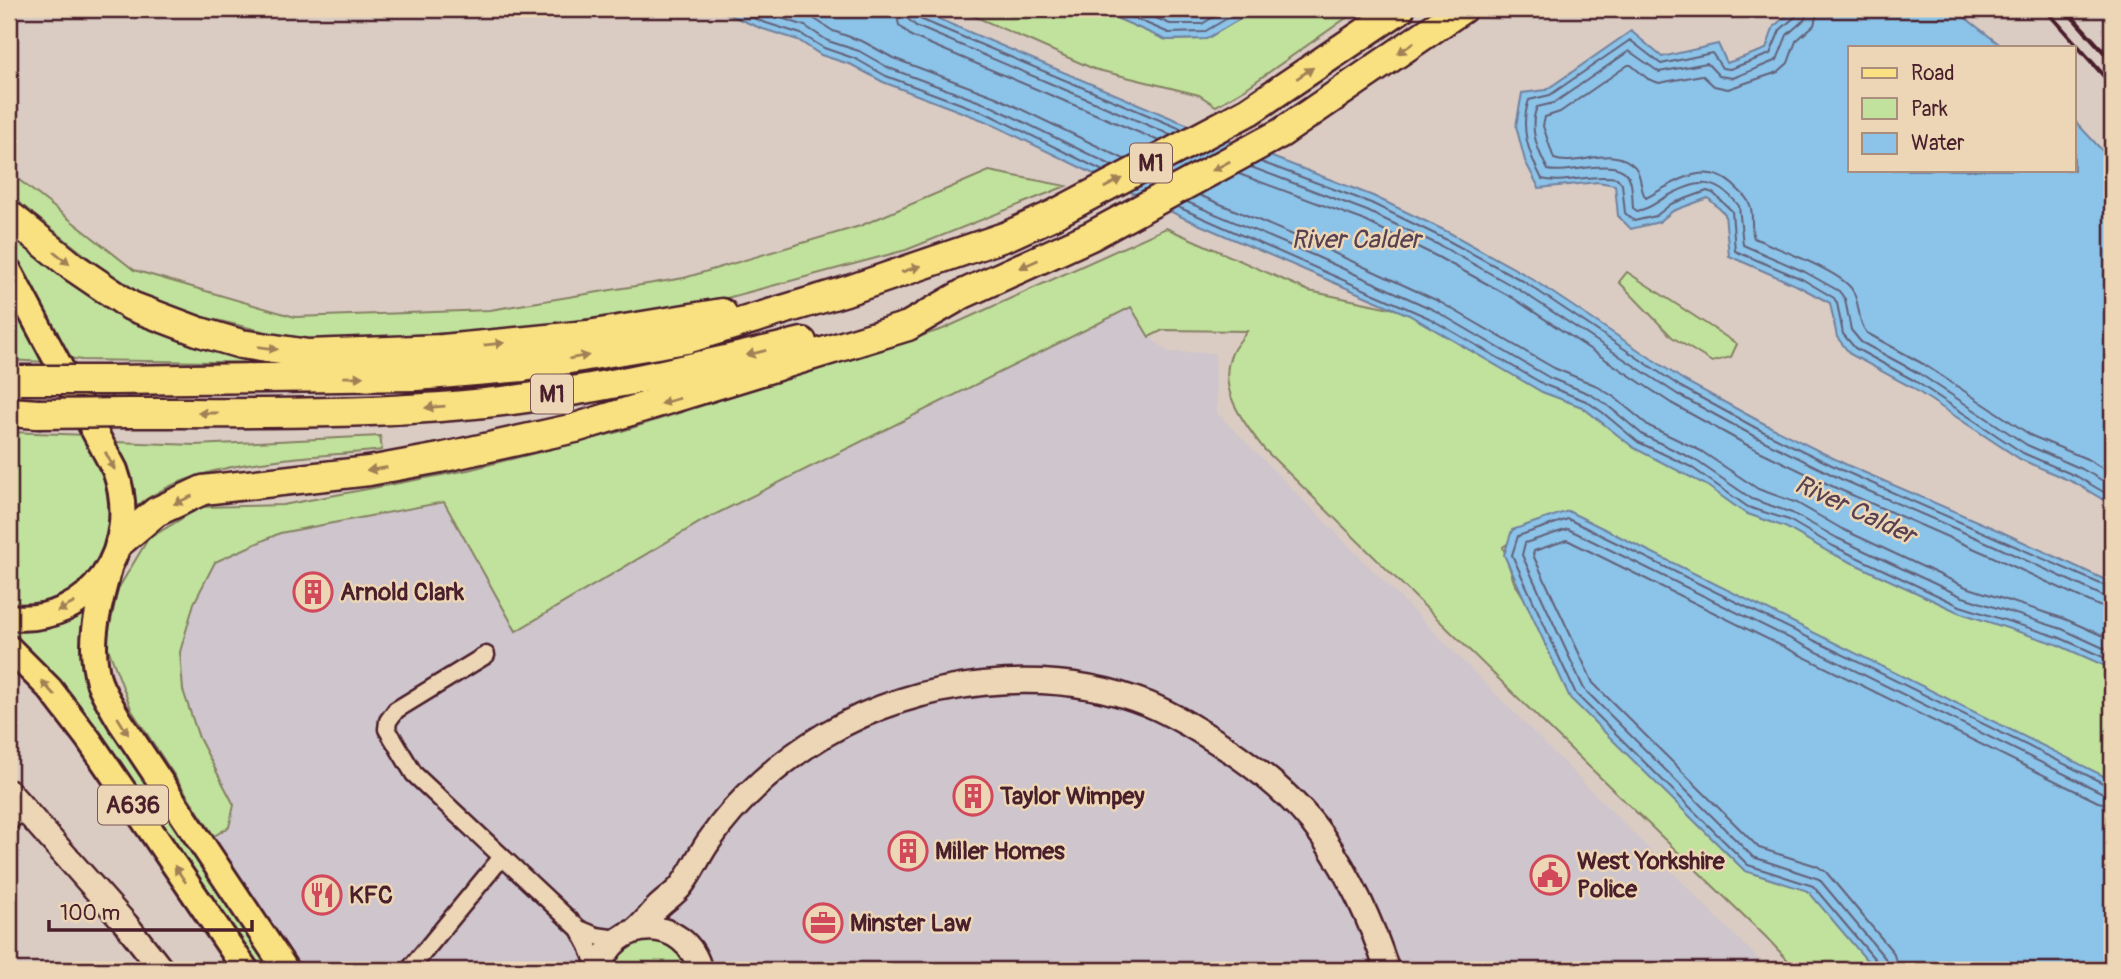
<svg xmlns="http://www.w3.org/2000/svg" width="2121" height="979" font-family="Pangolin,sans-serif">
	<rect width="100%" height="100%" fill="#daccc3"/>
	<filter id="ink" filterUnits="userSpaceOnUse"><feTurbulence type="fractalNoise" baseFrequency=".0143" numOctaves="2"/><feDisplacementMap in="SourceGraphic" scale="14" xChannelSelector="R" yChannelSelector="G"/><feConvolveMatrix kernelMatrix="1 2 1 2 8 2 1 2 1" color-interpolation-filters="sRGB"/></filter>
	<g filter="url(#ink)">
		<!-- built -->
		<path fill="#cec5cd" d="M1131 307 1149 337 1169 352 1215 353 1217 413 1769 970H286L200 844 229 827 234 805 199 738 182 690 180 652 194 603 215 562 280 533 444 502 517 630 704 520Z"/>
		<!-- green -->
		<path fill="#c0e29c" stroke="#858064" stroke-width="2" d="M958 9H1096L1167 40 1206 39 1257 9H1359L1245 89 1216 106 1199 95 1094 69Z
			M989 171 1066 186 906 250 723 299 520 329 305 341 165 308 124 286 9 195V172L134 270 295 317 490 310 684 278 860 226Z
			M9 220 53 261 284 363 82 360 69 358 9 247Z
			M1166 228 1309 291 1409 312 1581 406 1671 464 1788 526 2112 668V784L1515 539 1503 547 1514 582 1537 618 1812 886 1880 970H1797L1765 936 1553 732 1264 449C1242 421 1214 385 1234 349 1238 343 1243 337 1247 331L1163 330 1149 337 1131 307 704 520 516 631 444 502 280 533 215 562 194 603 180 652 183 690 199 738 234 805 229 827 214 836 132 711 106 643 118 589 148 539 201 507 283 505 468 470 622 431 943 329Z
			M1627 272 1737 344 1731 357 1712 362 1672 337 1619 282Z
			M9 293 46 362 9 360Z
			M9 432 87 435C93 450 111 479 113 494 120 534 96 579 61 599 46 608 26 607 9 606Z
			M380 436 382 450C304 459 196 457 133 509L128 469 115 442 195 445Z
			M93 597 86 656 278 970H257L42 666 9 632V628C44 631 64 615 93 597Z
			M653 938 676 946 691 970H610C619 947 631 944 653 938Z"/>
		<!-- water -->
		<path fill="#8bc3e9" stroke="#71819d" stroke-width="2" d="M716 9H915L1176 120 1373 196 1448 232 1526 275 1685 381 1759 421 1847 465 2002 532 2112 583V669L2056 644 1958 612 1829 552 1785 527 1745 513 1706 485 1634 448 1582 407 1542 392 1409 315 1184 218 985 121 883 82 852 65 821 55 798 40 760 28Z
			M1096 9H1257L1206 39 1166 40Z
			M1795 9H1954L2003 47H1850V170H2074V120L2112 161V505L2075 483 2020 459 1911 387 1850 354 1837 337 1830 303 1798 286 1729 256 1725 214 1708 198 1673 211 1659 222 1631 229 1618 216 1615 185 1598 182 1539 188 1525 161 1516 126 1522 93 1546 90 1631 31 1662 57 1718 44 1727 63 1766 49 1774 26Z
			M1568 511 2112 780V970H1875L1808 891 1745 871 1570 698 1504 555 1512 530Z"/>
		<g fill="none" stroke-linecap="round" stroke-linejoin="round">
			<!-- shore -->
			<path stroke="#646177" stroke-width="2" d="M733 9 763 22 801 34 824 48 856 59 886 76 988 114 1103 171
				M755 9 805 26 828 41 859 51 889 68 991 106 1113 166
				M786 9 810 16 833 31 864 42 893 58 996 97 1124 159
				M895 9 899 25 911 36 1159 141
				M906 9 908 19 916 26 1171 135
				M915 9 916 15 920 19 1181 129
				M1113 9 1169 33 1204 32 1243 9
				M1135 9 1170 24H1202L1226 9
				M1798 9 1796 16 1780 30 1770 54 1730 69 1722 68 1712 53 1661 64 1630 40 1550 95 1529 100C1519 128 1529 154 1542 179 1564 185 1591 173 1617 178L1622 184 1625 213 1634 221 1656 216 1671 204 1707 191 1713 193 1732 211 1735 251 1802 279 1834 298 1837 303 1843 334 1855 348 1915 381 2023 453 2078 477 2112 497
				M1807 9 1805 19 1787 35 1777 60 1733 78 1719 76 1707 63 1659 72 1629 51 1554 103 1537 107C1528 128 1538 151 1548 170 1567 176 1621 153 1630 180 1633 189 1632 199 1633 208L1637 211C1652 208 1654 203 1666 197 1697 180 1716 176 1739 206L1743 245 1805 272 1839 291 1845 299 1851 330 1861 342 1920 374 2027 445 2082 469 2112 486
				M1818 9 1814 25 1796 41 1788 63 1778 72 1728 89 1714 86 1702 75 1659 83 1648 79 1631 65H1628L1560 112 1545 117 1543 126 1554 159C1578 168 1612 143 1635 167 1643 177 1639 190 1646 198 1672 184 1704 159 1732 184 1738 190 1747 196 1750 205 1754 215 1750 227 1754 238 1776 248 1837 270 1851 288 1861 301 1856 320 1867 333L1925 365 2032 436 2087 459 2112 474
				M1261 162 1371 203 1445 239 1523 281 1681 387 1756 428 1844 471 2112 589
				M1251 167 1367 211 1441 246 1518 289 1677 394 1752 435 1841 479 1995 546 2103 596 2112 598
				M1239 174 1363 220 1436 256 1513 298 1671 403 1747 445 1836 488 1991 556 2099 606 2112 608
				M1199 195 1319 246 1438 301 1554 368 1595 385 1614 397 1649 426 1701 451 1758 489 1797 503 1842 529 1966 587 2065 619 2112 640
				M1187 202 1315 256 1434 310 1550 378 1590 394 1607 405 1643 435 1695 460 1752 499 1792 513 1837 538 1963 597 2062 629 2112 652
				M1178 207 1429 318 1545 385 1586 401 1602 412 1638 442 1691 467 1748 507 1789 520 1833 546 1960 606 2058 637 2112 661
				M1879 970 1878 963 1813 886 1748 865 1576 694 1512 555 1518 536 1568 519 2107 785 2112 786
				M1888 970 1885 958 1819 879 1753 857 1584 689 1522 555 1525 543 1568 529 2103 793 2112 794
				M1899 970 1893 952 1826 872 1817 866 1759 848 1593 683 1533 555 1534 551 1567 540 2098 802 2112 805"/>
			<!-- street casing -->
			<g stroke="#4a1f2b" stroke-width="21">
				<path id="street" d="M486 655 396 710 388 721 387 729 414 774 579 929 588 946 597 970
					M9 823 23 808
					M579 929 596 936 618 939
					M409 970 502 857"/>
			</g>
			<!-- secondary casing -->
			<g stroke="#4a1f2b" stroke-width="28">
				<path id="secondary" d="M9 792 126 924 162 970
					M636 930C644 923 650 915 658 907 665 900 675 894 681 886 692 872 699 855 709 841 738 798 782 760 826 734 918 680 1047 663 1148 704 1179 717 1207 735 1235 754 1268 777 1300 804 1323 837 1351 878 1372 923 1387 970
					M599 970C614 915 686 915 700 970"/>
			</g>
			<!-- primary casing -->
			<g stroke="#4a1f2b" stroke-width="30">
				<path id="primary" d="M9 271 115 470C142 546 93 626 9 617
					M109 568C99 606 87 642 99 682 104 695 113 709 120 721L286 970
					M9 648 50 689 89 740 246 970"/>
			</g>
			<!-- highway casing -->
			<g stroke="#4a1f2b" stroke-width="33">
				<path id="highway" d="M9 215 72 266 131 306 200 332 241 344 308 354 443 349 588 335 722 313
					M113 380 416 376 523 367 686 339 846 291 1007 236 1053 215 1249 111 1400 9
					M9 412 38 414
					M129 413C260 413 398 416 527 398 620 385 711 364 802 342
					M120 542 156 512 203 490 369 471 440 458 575 428 908 326 963 294 1091 236 1281 133 1462 9"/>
			</g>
			<!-- street -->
			<use href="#street" stroke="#ecd6b5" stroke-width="16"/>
			<!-- secondary -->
			<use href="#secondary" stroke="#ecd6b5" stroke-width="23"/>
			<!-- primary -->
			<use href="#primary" stroke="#f9e181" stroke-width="24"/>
			<!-- highway -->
			<use href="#highway" stroke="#f9e181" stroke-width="28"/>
			<!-- rail -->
			<path stroke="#4a1f2b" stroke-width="4.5" d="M2045 9 2112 85
				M2065 9 2112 61"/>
			<!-- highway-bridge casing -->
			<g stroke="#4a1f2b" stroke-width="33" stroke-linecap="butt">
				<path id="highway-bridge" d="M20 380H113
					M38 414 129 413"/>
			</g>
			<!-- highway-bridge -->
			<use href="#highway-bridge" stroke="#f9e181" stroke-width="28"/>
		</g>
		<!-- one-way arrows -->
		<defs><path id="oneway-solid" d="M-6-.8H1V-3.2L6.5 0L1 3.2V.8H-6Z" transform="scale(1.75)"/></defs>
		<g fill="#a28056">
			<use href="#oneway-solid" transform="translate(1406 48) rotate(145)"/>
			<use href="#oneway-solid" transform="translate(1305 73) rotate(-34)"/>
			<use href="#oneway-solid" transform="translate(1221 166) rotate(152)"/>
			<use href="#oneway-solid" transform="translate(1113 183) rotate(-28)"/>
			<use href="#oneway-solid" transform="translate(62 258) rotate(39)"/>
			<use href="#oneway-solid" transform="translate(1029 264) rotate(156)"/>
			<use href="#oneway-solid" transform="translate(911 269) rotate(-19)"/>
			<use href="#oneway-solid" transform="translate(494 344) rotate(-6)"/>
			<use href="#oneway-solid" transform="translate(268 348) rotate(8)"/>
			<use href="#oneway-solid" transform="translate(756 353) rotate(166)"/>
			<use href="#oneway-solid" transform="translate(579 357) rotate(-10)"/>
			<use href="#oneway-solid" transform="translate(353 377) rotate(-1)"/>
			<use href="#oneway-solid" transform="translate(670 401) rotate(164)"/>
			<use href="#oneway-solid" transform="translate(435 407) rotate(175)"/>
			<use href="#oneway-solid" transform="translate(208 413) rotate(180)"/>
			<use href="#oneway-solid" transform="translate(110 461) rotate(62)"/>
			<use href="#oneway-solid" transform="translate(377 469) rotate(171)"/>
			<use href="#oneway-solid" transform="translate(183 500) rotate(156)"/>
			<use href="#oneway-solid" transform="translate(66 607) rotate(152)"/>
			<use href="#oneway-solid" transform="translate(48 688) rotate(-132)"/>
			<use href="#oneway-solid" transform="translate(123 726) rotate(58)"/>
			<use href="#oneway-solid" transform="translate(180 874) rotate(-124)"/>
		</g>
	</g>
	<!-- icons -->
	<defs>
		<g id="building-ring" transform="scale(2.0125)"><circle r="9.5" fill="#ecd6b5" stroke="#d1495b" stroke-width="1.5"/><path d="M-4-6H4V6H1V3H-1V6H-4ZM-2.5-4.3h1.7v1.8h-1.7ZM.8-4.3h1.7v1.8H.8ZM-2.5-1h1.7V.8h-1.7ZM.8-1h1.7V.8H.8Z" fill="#d1495b"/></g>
		<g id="civic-ring" transform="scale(2.0125)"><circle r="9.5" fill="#ecd6b5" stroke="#d1495b" stroke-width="1.5"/><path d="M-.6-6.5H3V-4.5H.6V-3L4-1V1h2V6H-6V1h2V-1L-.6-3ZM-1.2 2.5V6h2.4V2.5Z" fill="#d1495b"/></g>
		<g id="restaurant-ring" transform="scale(2.0125)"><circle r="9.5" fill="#ecd6b5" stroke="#d1495b" stroke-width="1.5"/><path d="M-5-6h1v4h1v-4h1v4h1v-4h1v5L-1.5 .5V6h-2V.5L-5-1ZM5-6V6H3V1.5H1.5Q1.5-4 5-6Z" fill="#d1495b"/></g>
		<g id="office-ring" transform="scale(2.0125)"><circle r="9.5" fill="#ecd6b5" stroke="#d1495b" stroke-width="1.5"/><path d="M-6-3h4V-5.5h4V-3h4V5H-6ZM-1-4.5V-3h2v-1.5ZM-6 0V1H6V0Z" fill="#d1495b"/></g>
	</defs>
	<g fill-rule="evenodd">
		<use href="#building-ring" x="313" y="592"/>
		<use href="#building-ring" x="973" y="796"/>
		<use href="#building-ring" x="908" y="851"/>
		<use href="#civic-ring" x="1550" y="875"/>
		<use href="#restaurant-ring" x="322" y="895"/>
		<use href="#office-ring" x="823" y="923"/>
	</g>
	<g text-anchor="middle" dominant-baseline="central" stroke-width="5" stroke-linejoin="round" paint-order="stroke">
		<!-- shield labels -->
		<g fill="#ecd6b5" stroke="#7b5654" stroke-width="2">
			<rect x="1130" y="143.5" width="42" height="39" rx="5"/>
			<rect x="531" y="374.5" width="42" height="39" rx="5"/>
			<rect x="98" y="785.5" width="70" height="39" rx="5"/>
		</g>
		<g font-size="23" font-weight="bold" fill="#4a1f2b">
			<text x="1151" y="163">M1</text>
			<text x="552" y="394">M1</text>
			<text x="133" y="805">A636</text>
		</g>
		<!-- poi labels -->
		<g font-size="24" font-weight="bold" fill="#4a1f2b" stroke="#ecd6b5" text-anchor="start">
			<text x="340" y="592">Arnold Clark</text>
			<text x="1000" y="796">Taylor Wimpey</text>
			<text x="935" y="851">Miller Homes</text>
			<text x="1577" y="861">West Yorkshire<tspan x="1577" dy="28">Police</tspan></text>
			<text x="349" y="895">KFC</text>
			<text x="850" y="923">Minster Law</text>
		</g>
		<!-- water labels -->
		<g font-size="26" font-style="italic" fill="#574051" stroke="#ecd6b5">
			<text x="1356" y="240">River Calder</text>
			<text transform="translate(1855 510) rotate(25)">River Calder</text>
		</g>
	</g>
	<!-- margin -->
	<rect width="2121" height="979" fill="none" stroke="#ecd6b5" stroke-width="35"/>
	<rect x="18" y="18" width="2086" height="944" fill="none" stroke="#4a1f2b" stroke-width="2.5" filter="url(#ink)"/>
	<!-- legend -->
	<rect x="1848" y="46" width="228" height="126" fill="#ecd6b5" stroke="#ab8d7e" stroke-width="2"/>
	<rect x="1862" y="68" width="35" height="10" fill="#f9e181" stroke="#ab8d7e" stroke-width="2"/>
	<text x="1911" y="80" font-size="21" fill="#4a1f2b">Road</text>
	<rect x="1862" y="98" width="35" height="21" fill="#c0e29c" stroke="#ab8d7e" stroke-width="2"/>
	<text x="1911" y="116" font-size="21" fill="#4a1f2b">Park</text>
	<rect x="1862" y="133" width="35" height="21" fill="#8bc3e9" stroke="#ab8d7e" stroke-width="2"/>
	<text x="1911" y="150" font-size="21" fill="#4a1f2b">Water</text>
	<!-- scale -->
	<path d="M49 920v10h203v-10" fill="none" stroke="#4a1f2b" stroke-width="3.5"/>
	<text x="60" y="920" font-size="21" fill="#4a1f2b" stroke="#ecd6b5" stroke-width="5" paint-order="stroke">100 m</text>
</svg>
